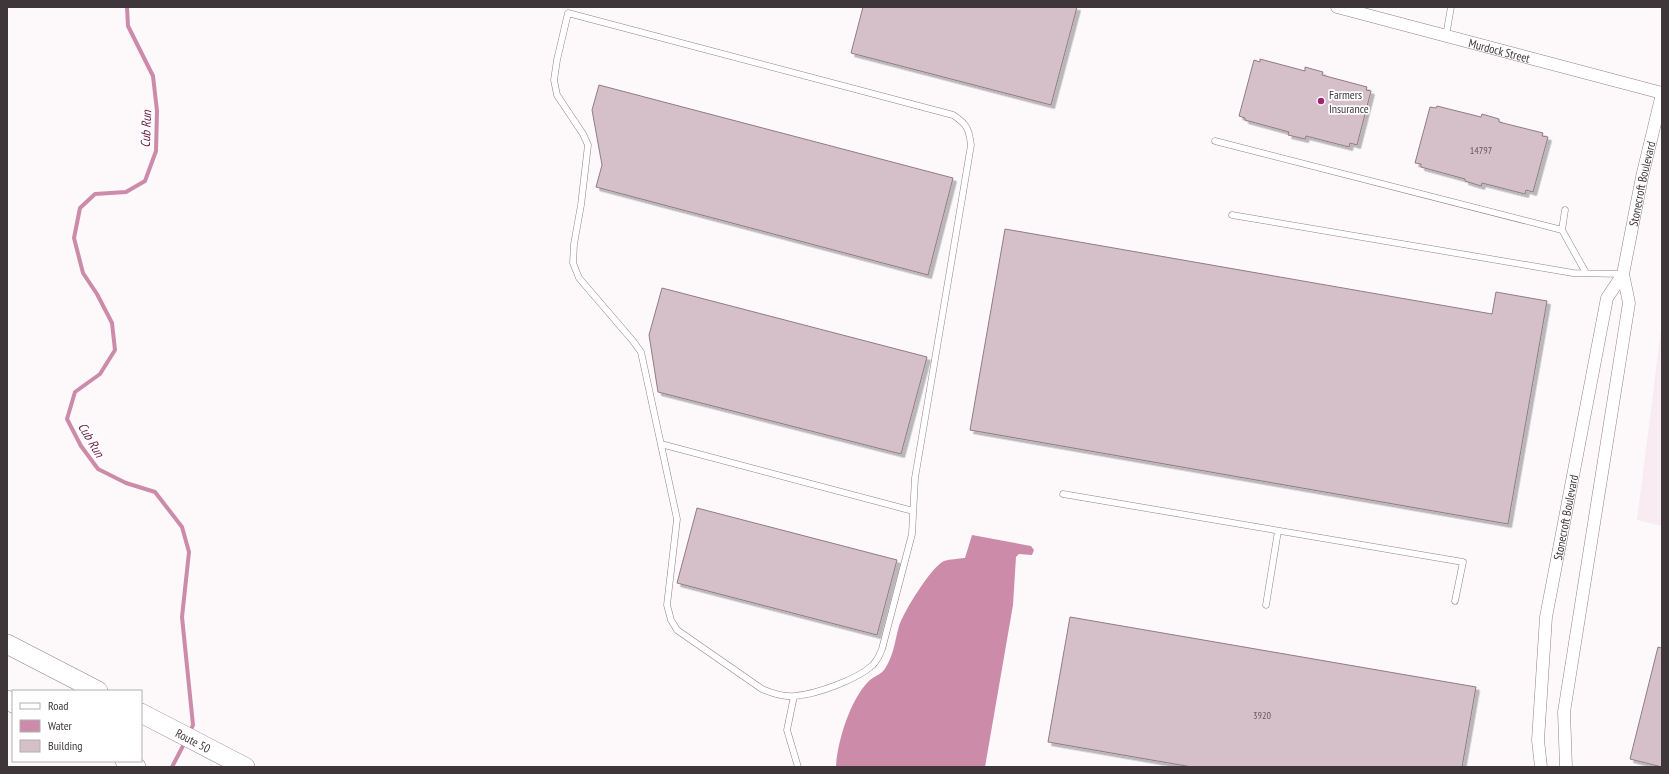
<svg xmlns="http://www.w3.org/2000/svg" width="1669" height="774" font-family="'PT Sans Narrow',sans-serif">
	<defs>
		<filter id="shadow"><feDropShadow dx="3.5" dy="3.5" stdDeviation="0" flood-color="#0004"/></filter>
	</defs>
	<rect width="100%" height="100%" fill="#fdf9fb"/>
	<!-- built -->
	<path fill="#f8ebf1" d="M1662 322V526L1637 520Z"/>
	<!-- water -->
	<path fill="#cc8ba9" d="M972 535 1031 546 1034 550 1032 555 1019 554 1016 557 1013 605 985 767H836C837 743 850 700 868 682 873 676 882 675 886 667 894 654 895 640 899 626 903 613 931 567 944 561 950 559 958 559 965 558Z"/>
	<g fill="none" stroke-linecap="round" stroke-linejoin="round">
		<!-- stream -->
		<path stroke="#cc8ba9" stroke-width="4" d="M127 7 128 26 153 76 157 111 156 151 145 181 126 192 95 194 80 208 74 238 83 273 97 294 112 323 115 350 100 374 75 392 67 419 81 446 98 469 126 483 155 492 182 527 189 552 182 617 193 725 190 732
			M172 767 185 742"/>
	</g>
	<!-- building -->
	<path fill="#d5bfc9" stroke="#907c84" filter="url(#shadow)" d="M863 7H1077L1051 105 851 53Z
		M1260 59 1305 71V67L1323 72 1322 75 1367 87 1366 90 1371 91 1357 145 1350 143 1349 147 1306 136 1305 139 1288 135 1289 132 1245 120V118L1239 116 1254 60 1260 62Z
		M599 85 953 178 928 275 596 187 602 165 592 110Z
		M1437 106 1481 117 1482 114 1499 119V122L1543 133 1542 136 1548 137 1533 192 1526 190 1525 194 1482 183 1481 186 1465 181V179L1421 167V164L1415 163 1430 107 1436 108Z
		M1005 229 1492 314 1496 292 1547 301 1508 524 970 430Z
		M662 288 927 357 901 454 658 392 649 335Z
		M697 508 897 560 877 635 677 583Z
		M1070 617 1476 687 1462 767H1192L1048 742Z
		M1658 647 1662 648V767L1630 759Z"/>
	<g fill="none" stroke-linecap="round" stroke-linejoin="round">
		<!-- service casing -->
		<g stroke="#937f88" stroke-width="7">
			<path id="service" d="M568 13 953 115C967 124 969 129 971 145L915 478 912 534 882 649C880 655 877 660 873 665 856 680 817 694 795 696 785 697 771 693 762 689L677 630 671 620 667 605 677 519 641 352 633 341 579 278 573 263 574 244 581 205 588 145 583 134 557 95 554 80 557 60Z
				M1446 36 1451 7
				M1215 141 1562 230
				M1565 210 1562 230 1586 273
				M1232 215 1573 273 1623 274
				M661 444 913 511
				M1063 494 1463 562 1455 601
				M1266 605 1278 531
				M794 696 787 730 798 767"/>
		</g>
		<!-- minor casing -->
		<g stroke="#937f88" stroke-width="13">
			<g id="minor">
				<path id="s1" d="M1337 7 1662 93"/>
				<path id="s2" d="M1541 767 1538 740 1546 617 1607 298 1623 274"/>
				<path id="s3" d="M1566 767 1564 712 1629 303 1623 274 1642 177 1662 94"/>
			</g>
		</g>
		<!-- trunk casing -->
		<g stroke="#937f88" stroke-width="20">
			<g id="trunk">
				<path d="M7 644 98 691"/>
				<path d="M7 700 13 703"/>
				<path id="s4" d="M141 713 245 767"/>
				<path d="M125 761 136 767"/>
			</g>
		</g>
		<!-- service -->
		<use href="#service" stroke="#fff" stroke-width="6"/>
		<!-- minor -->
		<use href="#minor" stroke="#fff" stroke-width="12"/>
		<!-- trunk -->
		<use href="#trunk" stroke="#fff" stroke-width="19"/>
	</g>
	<!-- markers -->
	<circle fill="#a62371" stroke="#fff" stroke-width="1.5" cx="1321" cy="101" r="4"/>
	<g text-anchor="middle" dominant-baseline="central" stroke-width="3.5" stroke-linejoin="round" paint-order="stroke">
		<!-- number labels -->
		<g font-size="10" fill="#64585e">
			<text x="1481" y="150">14797</text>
			<text x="1262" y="715">3920</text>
		</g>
		<!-- street labels -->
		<g font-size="12" fill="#3f363a" stroke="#fff">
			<text stroke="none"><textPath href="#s1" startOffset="168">Murdock Street</textPath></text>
			<text stroke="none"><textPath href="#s3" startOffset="591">Stonecroft Boulevard</textPath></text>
			<text stroke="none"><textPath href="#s2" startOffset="252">Stonecroft Boulevard</textPath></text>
			<text stroke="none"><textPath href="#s4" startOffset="59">Route 50</textPath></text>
		</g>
		<!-- poi labels -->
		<g font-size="12" fill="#3f363a" stroke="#fff" text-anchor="start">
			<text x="1329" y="94">Farmers<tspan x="1329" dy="14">Insurance</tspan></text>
		</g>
		<!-- water labels -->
		<g font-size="13" font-style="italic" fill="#691c48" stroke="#fff">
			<text transform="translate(146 129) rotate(-88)">Cub Run</text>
			<text transform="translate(91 440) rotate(59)">Cub Run</text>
		</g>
	</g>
	<!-- border -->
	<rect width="1669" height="774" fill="none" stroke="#3f363a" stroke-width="16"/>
	<!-- legend -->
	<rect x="12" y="690" width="130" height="72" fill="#ffffff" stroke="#b2afb0"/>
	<rect x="20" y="703" width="20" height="6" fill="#ffffff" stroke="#b2afb0"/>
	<text x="48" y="710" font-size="12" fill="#3f363a">Road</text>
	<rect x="20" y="720" width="20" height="12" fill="#cc8ba9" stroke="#b2afb0"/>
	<text x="48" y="730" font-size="12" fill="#3f363a">Water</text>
	<rect x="20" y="740" width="20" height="12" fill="#d5bfc9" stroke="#b2afb0"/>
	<text x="48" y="750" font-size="12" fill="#3f363a">Building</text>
</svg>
